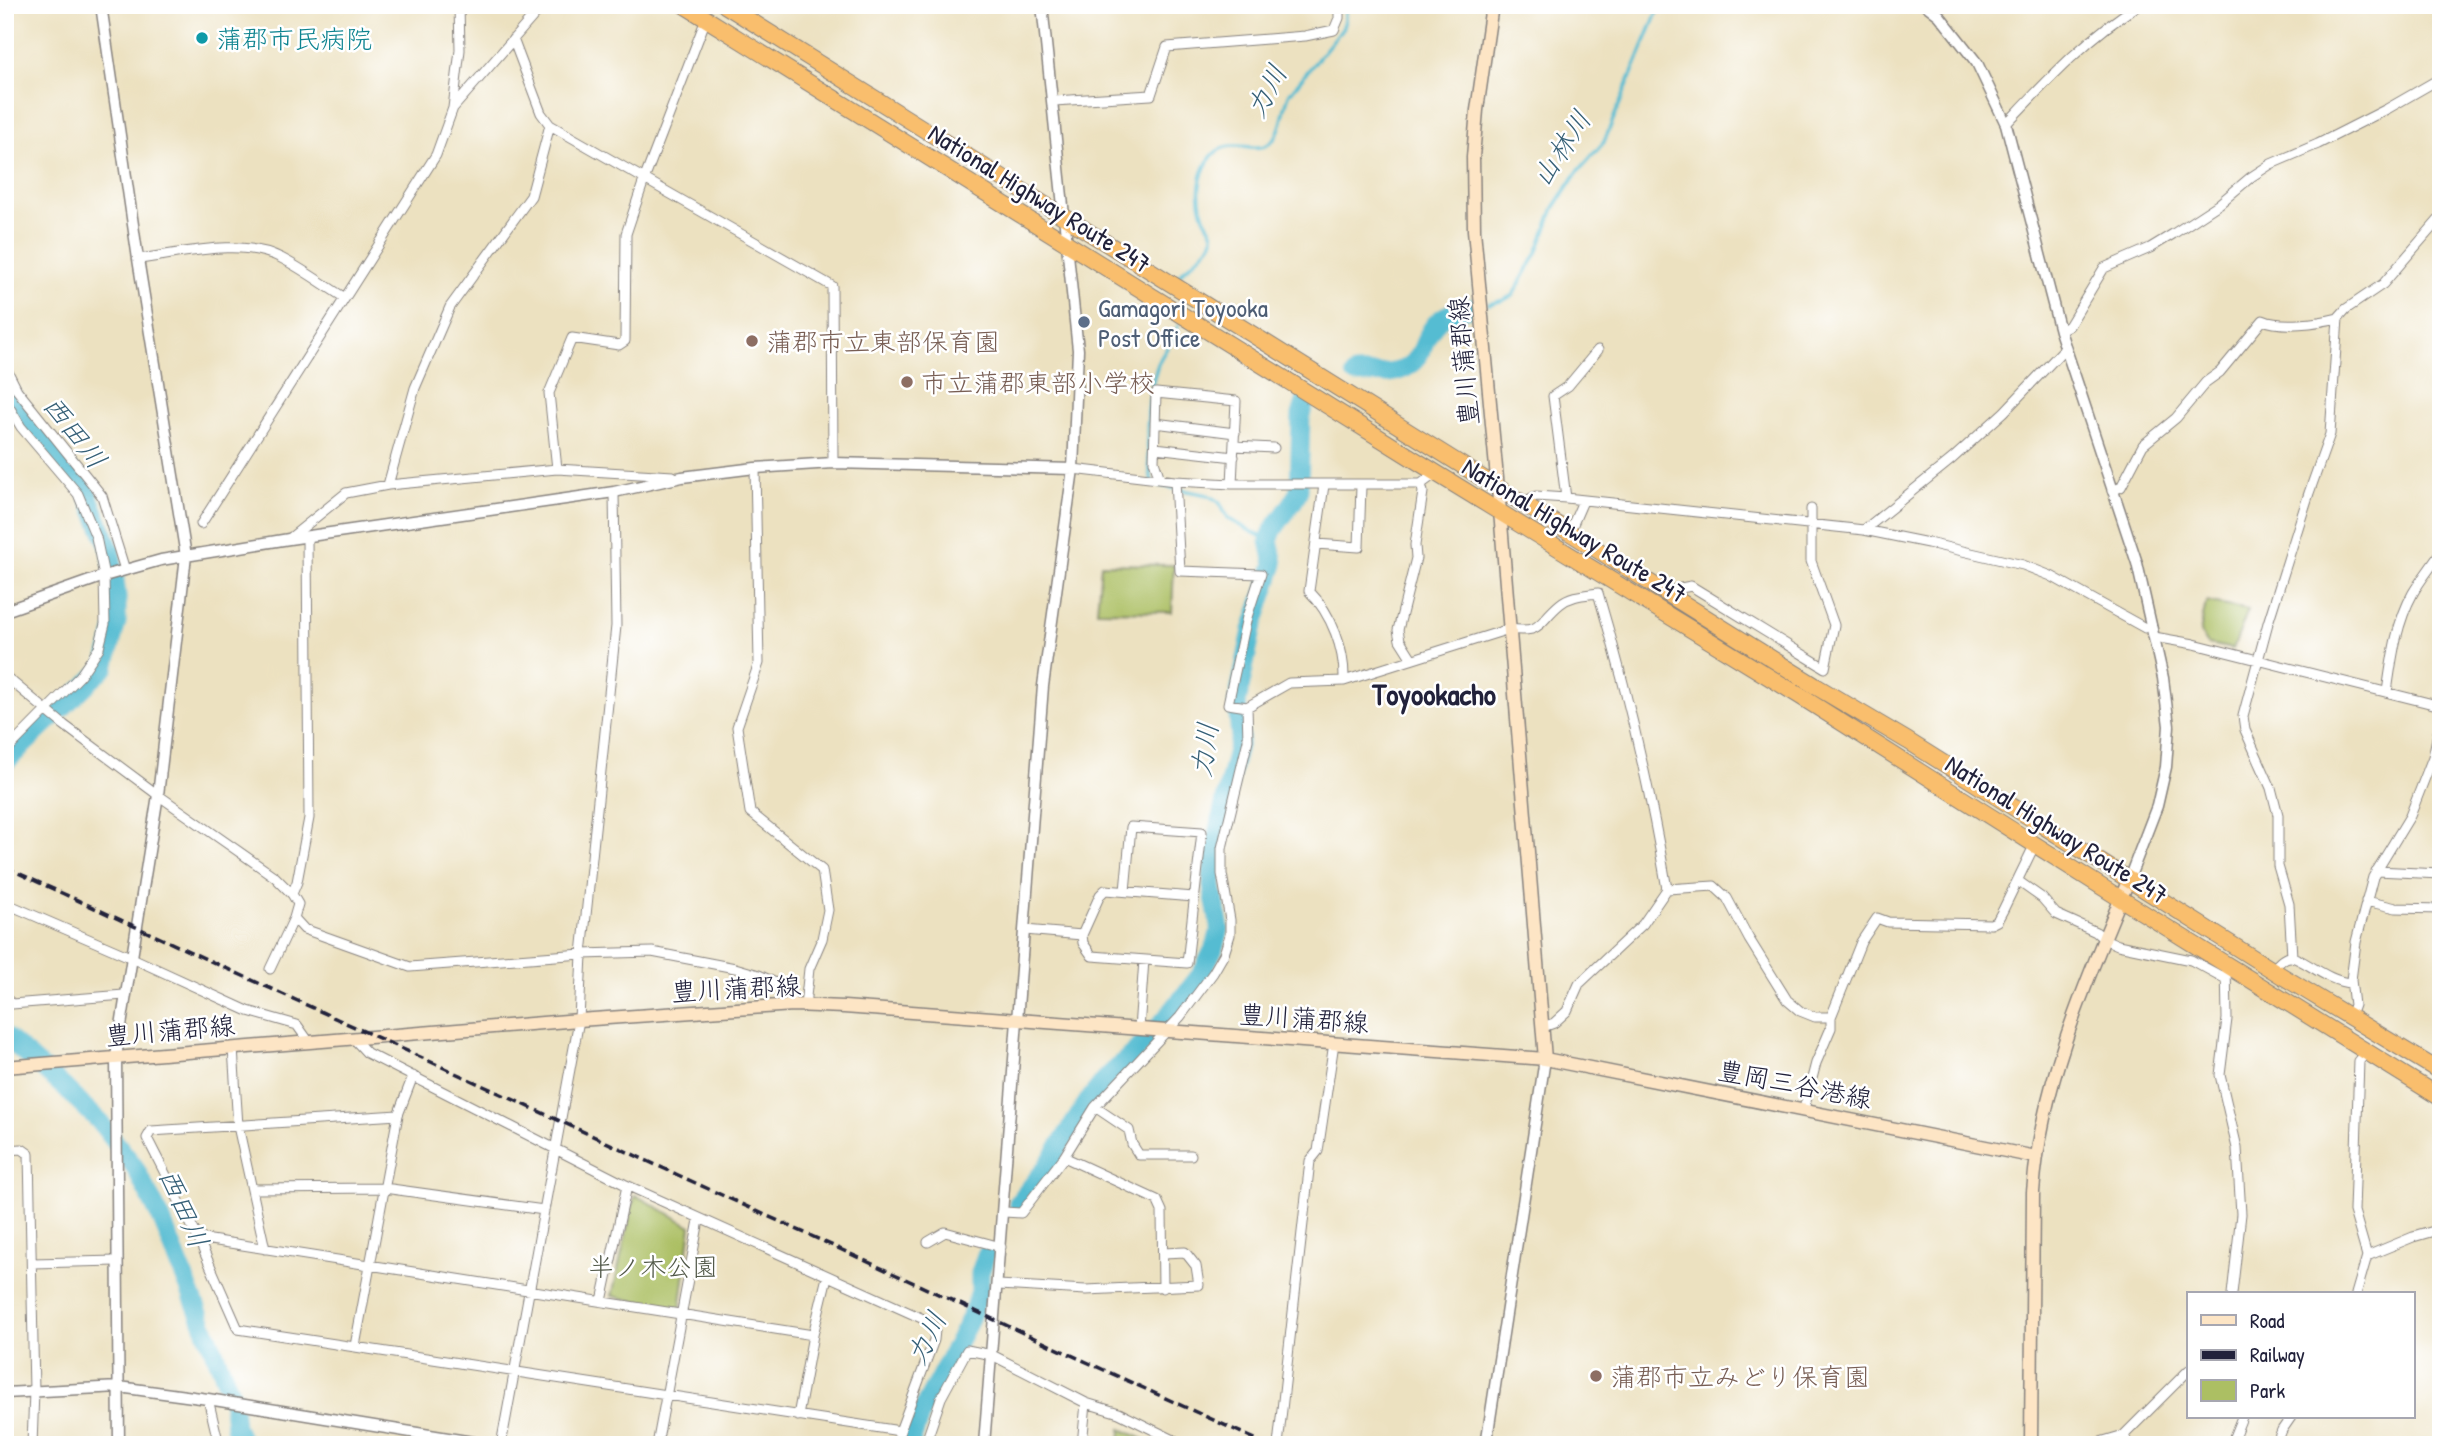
<svg xmlns="http://www.w3.org/2000/svg" width="2446" height="1450" font-family="'Patrick Hand','Klee One',sans-serif">
	<rect width="100%" height="100%" fill="#fff"/>
	<filter id="ink" filterUnits="userSpaceOnUse"><feTurbulence type="fractalNoise" baseFrequency=".0143" numOctaves="2"/><feDisplacementMap in="SourceGraphic" scale="14" xChannelSelector="R" yChannelSelector="G"/><feConvolveMatrix kernelMatrix="1 2 1 2 8 2 1 2 1" color-interpolation-filters="sRGB"/></filter>
	<filter id="wash" filterUnits="userSpaceOnUse"><feTurbulence type="fractalNoise" baseFrequency=".00686" numOctaves="4" result="noise"/><feDisplacementMap in="SourceGraphic" scale="28" xChannelSelector="R" yChannelSelector="G"/><feGaussianBlur stdDeviation="1.57" result="paint"/><feColorMatrix in="noise" values="0 0 0 0 0 0 0 0 0 0 0 0 0 0 0 0 0 1.4 0 .05"/><feComposite in="paint" operator="in"/></filter>
	<g filter="url(#wash)">
		<rect width="100%" height="100%" fill="#ece1c0"/>
		<!-- green -->
		<path fill="#acbf63" stroke="#67704f" stroke-width="2" d="M1101 564 1174 565 1172 612 1097 611Z
			M2206 602 2248 610 2233 649 2208 644 2200 633Z
			M635 1195 691 1226 680 1311 612 1296Z
			M1121 1429 1156 1445H1120Z"/>
		<g fill="none" stroke-linecap="round" stroke-linejoin="round">
			<!-- stream -->
			<path stroke="#55bcd2" stroke-width="3.5" d="M1179 275C1187 267 1209 249 1212 241 1216 231 1207 225 1204 217 1197 198 1198 176 1209 160 1228 130 1259 161 1275 138 1284 125 1283 107 1290 93L1342 29 1345 21V5
				M1489 304 1504 300 1513 295 1537 253 1554 208 1576 174 1604 142 1660 5
				M1178 326C1175 340 1163 351 1158 364 1144 401 1146 447 1152 484L1208 495 1219 502 1229 519 1269 541"/>
			<!-- river -->
			<path stroke="#55bcd2" stroke-width="19" d="M1355 374C1372 373 1395 376 1409 366 1415 362 1419 355 1422 349 1433 319 1442 314 1473 307
				M5 386 30 425 85 488 111 551 117 595V622L105 667 5 763
				M5 1036 65 1088 99 1121 134 1166 161 1218 232 1396 235 1427 243 1445
				M1018 1203 1045 1169 1088 1101 1106 1078 1144 1043 1172 1011 1202 973 1216 944 1220 929 1212 886 1213 851 1240 737 1237 703 1252 630 1274 564 1269 541 1273 530 1293 502 1299 490 1301 415 1305 402
				M910 1445 921 1413 968 1323 980 1292V1273L986 1255"/>
		</g>
	</g>
	<g filter="url(#ink)">
		<g fill="none" stroke-linecap="round" stroke-linejoin="round">
			<!-- minor casing -->
			<g stroke="#87827e" stroke-width="11">
				<path id="minor" d="M513 39 541 113 550 125 832 286 833 463
					M1054 101 1151 95 1167 47 1305 36 1334 30 1339 18V5
					M454 107 543 5
					M2006 124C2047 81 2088 36 2139 5
					M138 259C181 254 241 237 281 258 303 269 324 285 345 298
					M2060 331 2069 326 2104 268 2150 248 2173 234 2219 204 2251 177 2271 164 2318 144 2387 109 2441 78
					M5 366 17 390 102 496 125 570
					M5 400 21 427 78 494 96 537 104 576 105 624 99 648 80 676 5 752
					M1155 423 1235 433
					M1234 446 1274 448
					M1155 448 1234 457
					M755 468 759 663 737 727 750 812 822 870 828 910 822 939 809 969 805 1006
					M557 469 549 393 572 338 619 345 625 341 626 234 644 180 706 19
					M1073 469 1175 481 1232 484H1421L1436 473
					M1160 479 1154 461 1156 393 1236 401 1232 484
					M388 485 415 388 450 307 531 196 550 125
					M1324 485 1309 591C1332 614 1345 650 1344 681
					M2112 491 2121 487 2143 445 2176 418 2206 382 2220 372 2263 320C2281 328 2318 323 2338 318
					M1566 498 1553 396 1568 386 1598 350
					M1524 502 1536 496 1566 498 1864 530 1928 543 2023 565 2051 576 2145 628 2151 625
					M201 524 436 155 453 108 460 50 459 5
					M1864 530 1952 459 2004 412 2066 347
					M1570 531 1583 501
					M289 539 346 493 388 485 557 469 673 476
					M1316 544 1359 547 1361 486
					M1666 591 1691 586 1825 668 1834 625 1811 561V509
					M2154 637 2194 644 2441 706
					M1412 659 1400 640 1398 630 1416 558 1415 545 1423 492 1421 484
					M5 676 64 725 158 795 275 877 292 894 298 904 294 918 270 969
					M2387 692C2392 657 2396 624 2413 593 2421 579 2432 566 2441 552
					M1247 707 1289 683 1344 681 1509 629C1543 634 1538 622 1560 604 1571 595 1584 595 1598 593 1627 690 1650 789 1667 889L1643 924 1579 984 1567 1011 1554 1023 1543 1027
					M2376 871 2441 874
					M2018 881 2042 898 2056 914 2096 932 2104 939 2118 945 2191 960 2226 979
					M1667 889 1714 886 1727 898 1749 939 1787 1000 1800 1011 1815 1017H1831
					M1125 891 1131 827 1202 832 1187 963 1092 956 1083 943 1082 935 1100 895 1105 890 1194 897
					M292 894 297 882 309 818 307 537
					M2366 901 2396 908 2441 909
					M5 903 130 957 248 1011 297 1025 309 1042
					M294 918 304 929 410 967 582 954 652 952 735 968 759 975 786 988 793 1005
					M1025 930 1082 935
					M2292 957 2289 904 2278 866V815L2271 788 2245 730 2243 716 2268 623 2309 493 2330 434 2338 318 2346 309 2383 284 2441 217
					M2226 964 2227 1019 2220 1075 2237 1148 2241 1214 2232 1294
					M2272 970C2277 965 2283 957 2290 957 2302 957 2327 982 2351 983
					M5 997 12 1004 124 995
					M2350 1016 2354 1005 2351 980 2356 942 2373 877 2410 816 2433 757 2441 719
					M1139 1029 1144 960
					M354 1039 367 1053 624 1184 930 1322 935 1330 934 1340 900 1431 897 1445
					M233 1048 238 1126 265 1249
					M1095 1107 1129 1130 1132 1144 1139 1155H1191
					M1804 1109 1816 1063 1831 1028V1017L1861 942 1877 918 1888 922 1991 924 1997 921 2003 910 2035 844
					M398 1115 151 1131 147 1138 198 1238 238 1329 900 1431
					M5 1150 22 1149 29 1154 34 1391 32 1445
					M1064 1157 1157 1200 1162 1211 1163 1288
					M252 1189 384 1188 544 1210
					M1004 1212 1021 1213 1064 1157 1095 1107 1180 1017 1213 973 1224 954 1230 935V920L1222 874V848L1248 740 1247 707 1228 704 1247 617 1261 574 1180 571 1175 481
					M198 1238 813 1335 827 1277
					M928 1242 945 1232 1001 1247
					M2367 1256 2413 1237 2441 1229
					M32 1263 117 1261
					M998 1285 1086 1290 1199 1285 1196 1266 1185 1252 1163 1253
					M2356 1294 2367 1256 2354 1211 2359 1061 2366 1053
					M602 1301 627 1186
					M355 1346 398 1115 413 1076
					M208 1399 219 1445
					M798 1416 813 1335
					M2124 1435 2128 1445
					M501 1445 579 1020 582 954 616 626 614 492
					M657 1445 699 1220
					M925 1445 941 1398 967 1350 992 1355 1086 1403 1119 1413 1184 1445
					M1082 1445 1086 1403
					M1278 1445 1310 1161 1318 1151 1334 1043
					M2090 1445 2124 1435 2189 1370
					M2241 1445 2236 1444 2234 1437 2242 1417
					M2276 1445 2282 1430 2291 1417"/>
			</g>
			<!-- tertiary casing -->
			<g stroke="#87827e" stroke-width="13">
				<path id="tertiary" d="M101 5 138 259 186 556 158 795 116 1057 119 1445
					M1926 5 1939 15 1977 63 2006 124 2060 331 2137 563 2163 678 2169 726 2166 767 2157 806 2129 879
					M5 611 104 576 161 560 289 539 614 492 682 477 755 468 833 463 1073 469
					M5 1393 119 1387 208 1399 491 1445
					M984 1445 1043 686 1073 469 1078 350 1042 5
					M1486 1445 1545 1059"/>
			</g>
			<!-- secondary casing -->
			<g stroke="#87827e" stroke-width="15">
				<path id="secondary" d="M1492 5 1477 110 1473 157 1474 230 1500 511 1545 1059
					M5 1067 579 1020 793 1005 844 1007 1545 1059 2036 1157
					M2031 1445 2033 1192C2041 1083 2087 979 2129 879"/>
			</g>
			<!-- trunk casing -->
			<g stroke="#87827e" stroke-width="18">
				<path id="trunk" d="M684 5 1436 473 1800 696 2121 899 2441 1098
					M725 5 1817 687 1908 741 2282 976 2441 1072"/>
			</g>
			<!-- minor -->
			<use href="#minor" stroke="#fff" stroke-width="9"/>
			<!-- tertiary -->
			<use href="#tertiary" stroke="#fff" stroke-width="10"/>
			<!-- secondary -->
			<use href="#secondary" stroke="#fde5c5" stroke-width="12"/>
			<!-- trunk -->
			<use href="#trunk" stroke="#f9be6d" stroke-width="16"/>
			<!-- rail -->
			<path stroke="#22223b" stroke-width="3.5" stroke-dasharray="10 5" stroke-linecap="butt" d="M5 867 1268 1445"/>
		</g>
	</g>
	<!-- markers -->
	<circle fill="#0f9aa8" stroke="#fff" stroke-width="2.5" cx="202" cy="38" r="7"/>
	<circle fill="#5c6f8a" stroke="#fff" stroke-width="2.5" cx="1084" cy="322" r="7"/>
	<g fill="#8d6e63" stroke="#fff" stroke-width="2.5">
		<circle cx="752" cy="341" r="7"/>
		<circle cx="907" cy="382" r="7"/>
		<circle cx="1596" cy="1376" r="7"/>
	</g>
	<g text-anchor="middle" dominant-baseline="central" stroke-width="5" stroke-linejoin="round" paint-order="stroke">
		<!-- culture labels -->
		<g font-size="26" fill="#0d838f" stroke="#fff" text-anchor="start">
			<text x="216" y="38">蒲郡市民病院</text>
		</g>
		<!-- street labels -->
		<g font-size="26" fill="#22223b" stroke="#fff">
			<text transform="translate(1040 198) rotate(32)">National Highway Route 247</text>
			<text transform="translate(1463 361) rotate(-95)">豊川蒲郡線</text>
			<text transform="translate(1575 530) rotate(31)">National Highway Route 247</text>
			<text transform="translate(2057 829) rotate(32)">National Highway Route 247</text>
			<text transform="translate(736 988) rotate(-3)">豊川蒲郡線</text>
			<text transform="translate(1304 1018) rotate(4)">豊川蒲郡線</text>
			<text transform="translate(170 1030) rotate(-5)">豊川蒲郡線</text>
			<text transform="translate(1795 1084) rotate(11)">豊岡三谷港線</text>
		</g>
		<!-- service labels -->
		<g font-size="26" fill="#4e5e75" stroke="#fff" text-anchor="start">
			<text x="1098" y="307">Gamagori Toyooka<tspan x="1098" dy="30">Post Office</tspan></text>
		</g>
		<!-- education labels -->
		<g font-size="26" fill="#785e54" stroke="#fff" text-anchor="start">
			<text x="766" y="341">蒲郡市立東部保育園</text>
			<text x="921" y="382">市立蒲郡東部小学校</text>
			<text x="1610" y="1376">蒲郡市立みどり保育園</text>
		</g>
		<!-- park labels -->
		<g font-size="26" fill="#525949" stroke="#fff">
			<text x="653" y="1266">半ノ木公園</text>
		</g>
		<!-- water labels -->
		<g font-size="28" font-style="italic" fill="#366077" stroke="#fff">
			<text transform="translate(1266 91) rotate(-62)">力川</text>
			<text transform="translate(1561 148) rotate(-57)">山林川</text>
			<text transform="translate(75 432) rotate(52)">西田川</text>
			<text transform="translate(1204 750) rotate(-82)">力川</text>
			<text transform="translate(184 1208) rotate(66)">西田川</text>
			<text transform="translate(926 1338) rotate(-64)">力川</text>
		</g>
		<!-- quarter labels -->
		<g font-size="30" font-weight="bold" fill="#22223b" stroke="#fff">
			<text x="1434" y="694">Toyookacho</text>
		</g>
	</g>
	<!-- margin -->
	<rect width="2446" height="1450" fill="none" stroke="#fff" stroke-width="28"/>
	<!-- legend -->
	<rect x="2187" y="1292" width="228" height="126" fill="#ffffff" stroke="#a7a7b1" stroke-width="2"/>
	<rect x="2201" y="1315" width="35" height="10" fill="#fde5c5" stroke="#a7a7b1" stroke-width="2"/>
	<text x="2250" y="1328" font-size="21" fill="#22223b">Road</text>
	<rect x="2201" y="1350" width="35" height="10" fill="#22223b" stroke="#a7a7b1" stroke-width="2"/>
	<text x="2250" y="1362" font-size="21" fill="#22223b">Railway</text>
	<rect x="2201" y="1380" width="35" height="21" fill="#acbf63" stroke="#a7a7b1" stroke-width="2"/>
	<text x="2250" y="1398" font-size="21" fill="#22223b">Park</text>
</svg>
